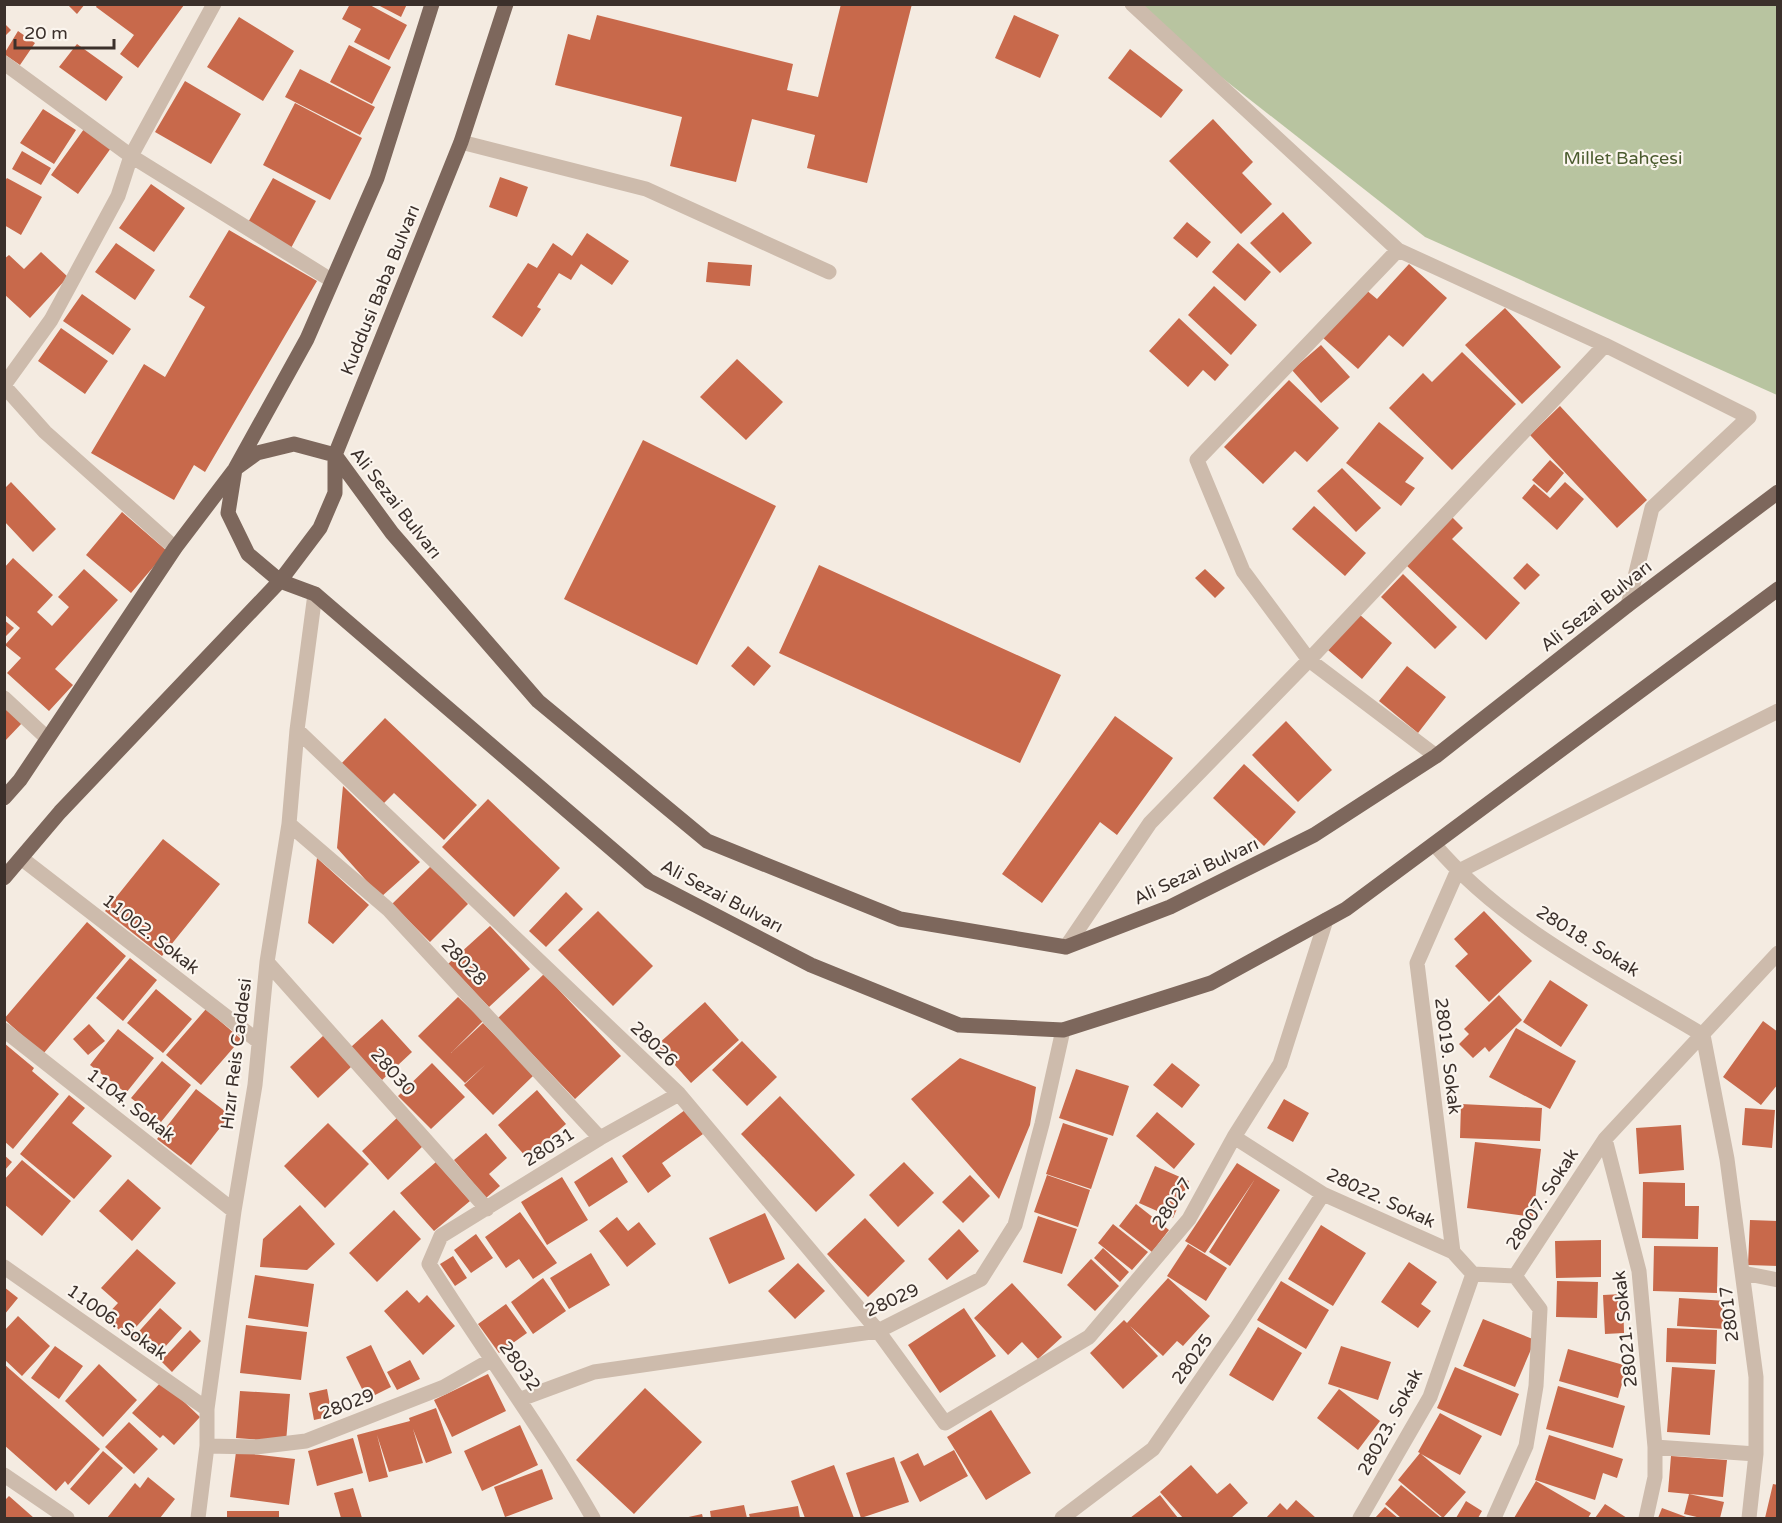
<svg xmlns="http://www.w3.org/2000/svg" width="1782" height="1523" font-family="'Varela Round',sans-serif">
	<rect width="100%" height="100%" fill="#f4ebe1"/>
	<!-- green -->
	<path fill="#b8c4a0" d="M1137 4 1777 5V395L1425 237 1137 11Z"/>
	<!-- building -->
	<path fill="#c8694b" d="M67 4H85L77 14Z
		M350 4H368L407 25 389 60 354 42 361 29 342 19Z
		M376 4H407L401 17Z
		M841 4H912L867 183 807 168 815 135 752 119 736 182 670 166 682 117 555 85 568 34 590 40 597 15 793 64 787 90 818 97Z
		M97 5H184L138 68 120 54 134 35 96 7Z
		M1014 15 1059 35 1040 78 995 58Z
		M239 17 294 51 263 101 207 67Z
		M4 23 11 30 4 37Z
		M18 31 35 43 20 65 4 54Z
		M77 44 123 77 106 101 59 67Z
		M349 45 391 67 372 104 330 82Z
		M1130 49 1183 90 1161 118 1108 78Z
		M300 69 375 107 360 135 285 97Z
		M185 81 241 114 211 164 155 132Z
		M295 103 362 138 330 200 263 165Z
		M43 109 76 130 54 164 20 143Z
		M1213 119 1253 162 1242 173 1272 204 1241 234 1169 161Z
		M84 129 111 148 78 194 51 175Z
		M22 151 51 168 41 185 12 169Z
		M500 177 528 187 517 217 489 207Z
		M7 178 42 197 21 235 4 225V182Z
		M273 178 316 201 290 250 246 226Z
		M151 184 185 208 154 252 119 228Z
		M1283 212 1312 243 1280 273 1250 243Z
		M1187 222 1211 242 1197 258 1173 238Z
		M229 230 317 281 205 472 194 465 174 500 91 453 144 364 165 377 205 307 189 297Z
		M587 233 629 261 612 285 581 264 571 280 559 273 537 307 541 309 522 337 492 317 528 263 537 268 553 243 572 256Z
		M116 243 155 270 135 300 95 272Z
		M1238 243 1271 272 1245 301 1212 272Z
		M41 252 68 277 30 318 4 294V259L9 255 24 269Z
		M708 262 752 265 750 286 706 282Z
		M1409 264 1447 298 1403 347 1389 335 1358 369 1322 337 1365 289 1377 299Z
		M1214 286 1257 325 1231 355 1188 315Z
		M82 294 131 329 113 355 63 321Z
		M1505 308 1561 367 1522 404 1465 345Z
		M1179 318 1229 365 1215 381 1203 370 1188 387 1149 351Z
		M61 328 108 361 85 394 38 361Z
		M1321 345 1350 377 1321 403 1292 370Z
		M1462 352 1516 404 1452 470 1389 408 1423 373 1432 382Z
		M737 359 783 402 746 440 700 397Z
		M1289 380 1339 428 1307 462 1295 451 1263 484 1224 447Z
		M1560 406 1647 500 1617 528 1530 435Z
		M1379 422 1424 458 1405 482 1415 488 1401 506 1346 463Z
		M643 440 776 506 697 665 564 599Z
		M1550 460 1564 473 1547 493 1532 480Z
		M1342 468 1381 508 1356 532 1317 491Z
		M11 482 56 529 33 552 4 521V489Z
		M1565 482 1584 499 1557 530 1522 498 1534 484 1550 498Z
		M1314 506 1366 553 1345 576 1292 529Z
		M122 512 167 551 131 593 86 555Z
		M1451 516 1463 528 1452 539 1520 603 1486 640 1406 565Z
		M13 558 53 595 37 612 52 626 69 607 58 597 84 569 118 600 55 669 73 685 49 711 7 673 21 658 5 645 20 628 4 614V568Z
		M1527 563 1540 575 1525 590 1513 578Z
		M819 565 1061 675 1020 763 779 653Z
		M1205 569 1225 588 1215 598 1195 578Z
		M1403 574 1457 627 1435 649 1381 597Z
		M1359 614 1392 643 1362 679 1328 650Z
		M4 620 14 628 4 638Z
		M748 646 771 666 754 686 731 666Z
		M1407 666 1446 697 1418 733 1379 701Z
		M4 704 23 722 4 742Z
		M1115 716 1173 758 1117 835 1100 822 1042 903 1002 874Z
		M385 718 477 805 444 840 394 793 382 805 340 765Z
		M1286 721 1332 770 1298 802 1252 755Z
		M1244 764 1296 812 1264 846 1213 798Z
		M343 786 420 862 381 897 337 848Z
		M488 799 560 868 514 917 442 847Z
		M163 839 220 884 162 956 105 911Z
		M317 858 369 905 333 944 308 923Z
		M431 866 468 904 430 942 392 904Z
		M566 892 583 909 546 947 529 931Z
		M598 911 653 966 613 1006 558 950Z
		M1484 911 1532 961 1489 1002 1455 966 1468 954 1454 939Z
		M87 922 126 956 43 1054 4 1019Z
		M490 926 530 969 489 1007 448 964Z
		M130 958 157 980 123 1021 96 998Z
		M544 974 621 1056 575 1099 498 1018Z
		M1550 980 1588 1005 1561 1047 1523 1022Z
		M156 989 192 1019 163 1053 127 1023Z
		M1499 995 1522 1020 1489 1052 1485 1047 1473 1058 1459 1044 1469 1034 1464 1029Z
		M458 997 483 1021 451 1053 483 1023 534 1075 493 1115 464 1085 485 1065 465 1083 418 1036Z
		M705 1002 739 1040 691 1083 657 1045Z
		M206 1009 241 1039 201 1085 166 1055Z
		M382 1019 412 1052 382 1080 351 1047Z
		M1763 1021 1778 1032V1084L1761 1105 1723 1077Z
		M89 1024 105 1041 88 1055 73 1039Z
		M1516 1028 1576 1061 1550 1109 1489 1077Z
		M118 1029 154 1058 126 1093 90 1065Z
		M324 1035 352 1066 318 1098 290 1067Z
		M742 1041 777 1077 747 1106 712 1070Z
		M4 1043 34 1068 32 1071 59 1094 13 1149 4 1141Z
		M960 1058 1036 1087 1030 1125 999 1199 911 1099Z
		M162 1061 191 1085 161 1122 131 1098Z
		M432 1063 465 1097 431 1129 398 1096Z
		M1172 1063 1200 1085 1182 1108 1153 1085Z
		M1076 1069 1129 1086 1113 1136 1059 1118Z
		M196 1089 230 1115 191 1165 157 1139Z
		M537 1090 566 1124 527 1158 498 1125Z
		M69 1095 85 1108 72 1123 112 1156 74 1199 20 1154Z
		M780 1096 855 1175 816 1212 741 1134Z
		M1284 1099 1309 1113 1293 1142 1267 1128Z
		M1461 1104 1542 1108 1540 1141 1460 1138Z
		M1745 1108 1775 1110 1772 1148 1742 1145Z
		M685 1110 703 1134 662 1163 671 1176 648 1193 622 1156Z
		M1157 1112 1195 1144 1174 1169 1136 1136Z
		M399 1116 426 1143 388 1180 362 1151Z
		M328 1123 369 1164 325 1208 284 1166Z
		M1063 1123 1108 1138 1091 1189 1046 1174Z
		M1681 1125 1684 1170 1639 1174 1636 1128Z
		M486 1133 507 1158 489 1174 500 1186 486 1198 454 1160Z
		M1475 1142 1541 1149 1533 1217 1467 1208Z
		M4 1155 12 1162 4 1171Z
		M612 1157 628 1182 589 1207 574 1182Z
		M22 1160 71 1201 42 1236 4 1204V1180Z
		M436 1162 470 1201 434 1231 400 1193Z
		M904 1162 934 1193 898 1227 869 1195Z
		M1237 1163 1280 1190 1230 1266 1209 1252 1255 1179 1205 1253 1185 1241Z
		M1155 1166 1189 1181 1173 1218 1139 1203Z
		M970 1175 990 1196 963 1223 942 1202Z
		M1047 1175 1090 1190 1078 1227 1034 1212Z
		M562 1177 588 1220 547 1245 521 1202Z
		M128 1179 161 1208 132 1241 99 1211Z
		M1643 1182 1685 1183V1206H1699L1698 1239 1642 1238Z
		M1136 1204 1169 1230 1152 1252 1119 1226Z
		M300 1205 335 1244 307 1270 260 1267 263 1239Z
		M394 1210 421 1239 377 1282 349 1253Z
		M520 1212 557 1263 533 1279 519 1259 506 1268 485 1237Z
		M765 1213 785 1259 729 1284 709 1238Z
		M1038 1216 1077 1229 1062 1274 1023 1262Z
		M617 1217 628 1231 639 1222 656 1244 627 1267 599 1231Z
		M865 1218 905 1261 868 1297 827 1254Z
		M1750 1220 1778 1221V1266L1748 1265Z
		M1113 1224 1148 1252 1132 1270 1098 1243Z
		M1321 1225 1366 1253 1333 1306 1288 1279Z
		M959 1229 979 1251 947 1280 928 1259Z
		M476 1234 493 1258 471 1273 454 1250Z
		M1601 1240V1277L1556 1278 1555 1241Z
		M1188 1244 1227 1268 1206 1301 1167 1276Z
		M1654 1246 1718 1247 1717 1293 1653 1291Z
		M1103 1248 1129 1272 1120 1282 1094 1258Z
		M137 1249 176 1283 127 1337 105 1317 118 1303 101 1288Z
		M591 1253 610 1285 569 1309 550 1278Z
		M453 1256 467 1278 455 1286 440 1264Z
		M1091 1259 1119 1286 1095 1311 1067 1285Z
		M1409 1262 1437 1282 1421 1304 1431 1311 1418 1328 1381 1302Z
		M798 1263 825 1291 795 1319 768 1291Z
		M255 1275 314 1284 308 1327 248 1318Z
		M543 1278 566 1311 533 1334 511 1302Z
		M1168 1278 1210 1316 1183 1346 1177 1341 1163 1356 1130 1326 1158 1356 1123 1389 1090 1353 1124 1320 1127 1323Z
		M1281 1281 1329 1310 1306 1349 1257 1320Z
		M1557 1281 1598 1282 1597 1318 1556 1317Z
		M1012 1283 1062 1337 1038 1359 1022 1342 1008 1355 974 1318Z
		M4 1287 18 1298 4 1315Z
		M407 1290 419 1303 427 1295 455 1326 423 1355 384 1311Z
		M1623 1294 1624 1333 1605 1334 1603 1295Z
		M1679 1298 1727 1301 1725 1329 1677 1326Z
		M506 1304 527 1333 499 1353 478 1324Z
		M160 1308 182 1328 155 1358 133 1338Z
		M964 1308 996 1356 940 1393 908 1345Z
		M18 1316 50 1346 22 1376 4 1359V1331Z
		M1483 1319 1535 1340 1515 1387 1463 1366Z
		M246 1325 307 1332 301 1380 240 1373Z
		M1258 1327 1302 1353 1273 1401 1229 1375Z
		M1667 1328 1717 1330 1716 1364 1666 1362Z
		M190 1330 201 1341 172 1372 161 1361Z
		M371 1345 391 1387 367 1399 346 1357Z
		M55 1346 83 1366 59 1399 31 1378Z
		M1341 1346 1391 1362 1378 1400 1328 1384Z
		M1568 1349 1627 1366 1618 1398 1559 1381Z
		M410 1360 420 1379 397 1390 387 1372Z
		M4 1364 100 1449 68 1485 65 1481 56 1491 4 1445Z
		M99 1364 137 1400 103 1437 65 1401Z
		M1455 1367 1519 1394 1501 1436 1437 1408Z
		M1672 1367 1715 1370 1710 1435 1667 1432Z
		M488 1374 506 1411 452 1437 434 1400Z
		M162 1381 200 1417 174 1445 163 1435 160 1438 132 1413Z
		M1558 1386 1625 1406 1613 1448 1546 1429Z
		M645 1388 702 1442 634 1514 576 1460Z
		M327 1389 332 1416 314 1420 309 1393Z
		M1339 1389 1380 1421 1358 1450 1317 1418Z
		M240 1391 290 1394 286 1442 236 1438Z
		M436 1408 452 1453 426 1463 413 1429 423 1463 389 1472 377 1435 388 1477 369 1482 357 1435 410 1421 409 1418Z
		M991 1410 1031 1473 986 1500 947 1437Z
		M1440 1413 1482 1436 1460 1475 1421 1454 1466 1492 1443 1518 1398 1480 1420 1453 1418 1452Z
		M129 1422 158 1449 134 1474 105 1447Z
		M520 1425 538 1465 482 1491 464 1451Z
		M1549 1435 1623 1459 1617 1478 1603 1473 1595 1500 1535 1480Z
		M353 1438 363 1473 317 1486 308 1451Z
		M954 1450 968 1476 920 1502 900 1462 918 1453 924 1466Z
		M103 1451 123 1468 89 1505 70 1489Z
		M236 1452 295 1459 289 1505 230 1497Z
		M1671 1456 1727 1460 1723 1497 1689 1494 1724 1502 1720 1518H1701L1684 1514 1689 1494 1668 1492Z
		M894 1457 909 1502 861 1518 846 1473Z
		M834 1465 854 1518H805L791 1481Z
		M1191 1465 1217 1494 1230 1483 1248 1503 1231 1518H1183L1160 1492Z
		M542 1469 553 1499 505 1517 494 1487Z
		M148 1477 175 1499 160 1518H107L135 1483 140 1488Z
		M1536 1481 1591 1513 1588 1518H1514Z
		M1773 1484 1778 1485V1518H1765Z
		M1401 1485 1441 1518H1401L1385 1504Z
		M353 1488 362 1518H341L334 1493Z
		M1160 1495 1178 1518H1130Z
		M9 1496 34 1518H4V1501Z
		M1296 1500 1316 1518H1266L1280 1503 1287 1510Z
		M1466 1501 1482 1511 1478 1518H1456Z
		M1605 1504 1627 1518H1595Z
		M744 1505 747 1518H711L710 1511Z
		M798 1506 800 1518H750L749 1514Z
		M1385 1507 1398 1518H1375Z
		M1662 1508 1689 1518H1658Z
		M227 1511H279V1518H227Z
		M702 1514 703 1518H684Z"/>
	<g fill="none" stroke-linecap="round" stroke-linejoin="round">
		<!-- minor -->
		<path stroke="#cdbbac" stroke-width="15" d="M1132 4 1398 250 1605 345 1749 417 1652 508 1628 605
			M4 63 131 156 331 280
			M461 142 646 189 829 272
			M1398 250 1197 460 1243 571 1309 660 1436 756
			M4 385 51 320 118 196 131 156 214 4
			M4 386 45 432 175 548
			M4 698 47 738
			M297 730 679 1094 878 1331 945 1423 1089 1337 1189 1219 1234 1137 1280 1064 1326 920
			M289 824 388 909 600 1138
			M1434 844C1505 928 1610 979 1703 1035L1727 1159 1756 1377V1454L1749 1518
			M21 858 258 1041
			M1066 947 1150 823 1309 660 1605 345
			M267 962 487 1209
			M4 1030 234 1211
			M1234 1137 1323 1194 1453 1252 1473 1274 1515 1276
			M1605 1139 1639 1271 1655 1447V1477L1646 1518
			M1453 1252 1417 963 1457 872 1778 711
			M4 1267 207 1409
			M1743 1273 1778 1280
			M1515 1276 1605 1139 1778 953
			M521 1399 594 1372 878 1331 981 1279 1015 1225 1042 1124 1063 1030
			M207 1446 256 1447 306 1441 444 1387 491 1360
			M1655 1447 1756 1454
			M4 1475 67 1518
			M198 1518 207 1446V1409L234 1211 255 1085 267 962 289 824 297 730 315 594
			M593 1518C543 1430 483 1350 429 1264L441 1236 600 1138 679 1094
			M1062 1518 1153 1449 1236 1329 1323 1194
			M1360 1518 1430 1397 1473 1274
			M1494 1518 1526 1446 1536 1386 1540 1309 1515 1276"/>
		<!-- major -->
		<path stroke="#7d675c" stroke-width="15" d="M1778 492 1628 605 1436 756 1314 835 1170 907 1066 947 900 919 707 841 538 701 392 533 335 455 294 444 257 453 235 469 228 513 248 554 280 581 315 594 649 881 811 965 959 1025 1063 1030 1211 983 1346 909 1778 589
			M4 798 20 780 175 548 235 469 307 339 377 178 432 4
			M4 878 60 812 280 581 320 528 335 493V455L461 142 506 4"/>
	</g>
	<g text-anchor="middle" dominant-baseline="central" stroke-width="4.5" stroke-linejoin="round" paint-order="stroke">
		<!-- park labels -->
		<g font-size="18" fill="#4a5a2e" stroke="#fbf5ee">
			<text x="1623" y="158">Millet Bahçesi</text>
		</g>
		<!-- street labels -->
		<g font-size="18" fill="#3b302b" stroke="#fbf5ee">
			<text transform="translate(380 290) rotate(-68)">Kuddusi Baba Bulvarı</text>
			<text transform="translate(396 503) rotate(52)">Ali Sezai Bulvarı</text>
			<text transform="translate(1596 606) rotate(-38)">Ali Sezai Bulvarı</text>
			<text transform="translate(1196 871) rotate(-25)">Ali Sezai Bulvarı</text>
			<text transform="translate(722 896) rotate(28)">Ali Sezai Bulvarı</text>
			<text transform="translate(151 934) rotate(38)">11002. Sokak</text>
			<text transform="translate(1588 941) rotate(32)">28018. Sokak</text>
			<text transform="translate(464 962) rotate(47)">28028</text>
			<text transform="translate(654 1044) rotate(43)">28026</text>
			<text transform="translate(236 1054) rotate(-83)">Hızır Reis Caddesi</text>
			<text transform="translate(1448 1056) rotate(83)">28019. Sokak</text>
			<text transform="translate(393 1072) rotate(48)">28030</text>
			<text transform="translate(131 1105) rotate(38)">1104. Sokak</text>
			<text transform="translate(549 1147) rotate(-32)">28031</text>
			<text transform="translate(1381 1198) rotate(25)">28022. Sokak</text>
			<text transform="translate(1542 1199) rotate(-57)">28007. Sokak</text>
			<text transform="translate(1172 1203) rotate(-56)">28027</text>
			<text transform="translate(892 1300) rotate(-24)">28029</text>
			<text transform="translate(1729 1314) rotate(-97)">28017</text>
			<text transform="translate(117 1322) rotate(35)">11006. Sokak</text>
			<text transform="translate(1625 1329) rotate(-96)">28021. Sokak</text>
			<text transform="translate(1192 1359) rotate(-55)">28025</text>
			<text transform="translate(520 1366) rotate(54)">28032</text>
			<text transform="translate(347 1404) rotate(-21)">28029</text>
			<text transform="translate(1390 1422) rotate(-62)">28023. Sokak</text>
		</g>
	</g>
	<!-- border -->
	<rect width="1782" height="1523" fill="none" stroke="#3b302b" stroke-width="12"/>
	<!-- scale -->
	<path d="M15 39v9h99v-9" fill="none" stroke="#3b302b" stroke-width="3"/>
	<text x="24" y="39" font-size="18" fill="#3b302b" stroke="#fbf5ee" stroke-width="4.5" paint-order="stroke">20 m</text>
</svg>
